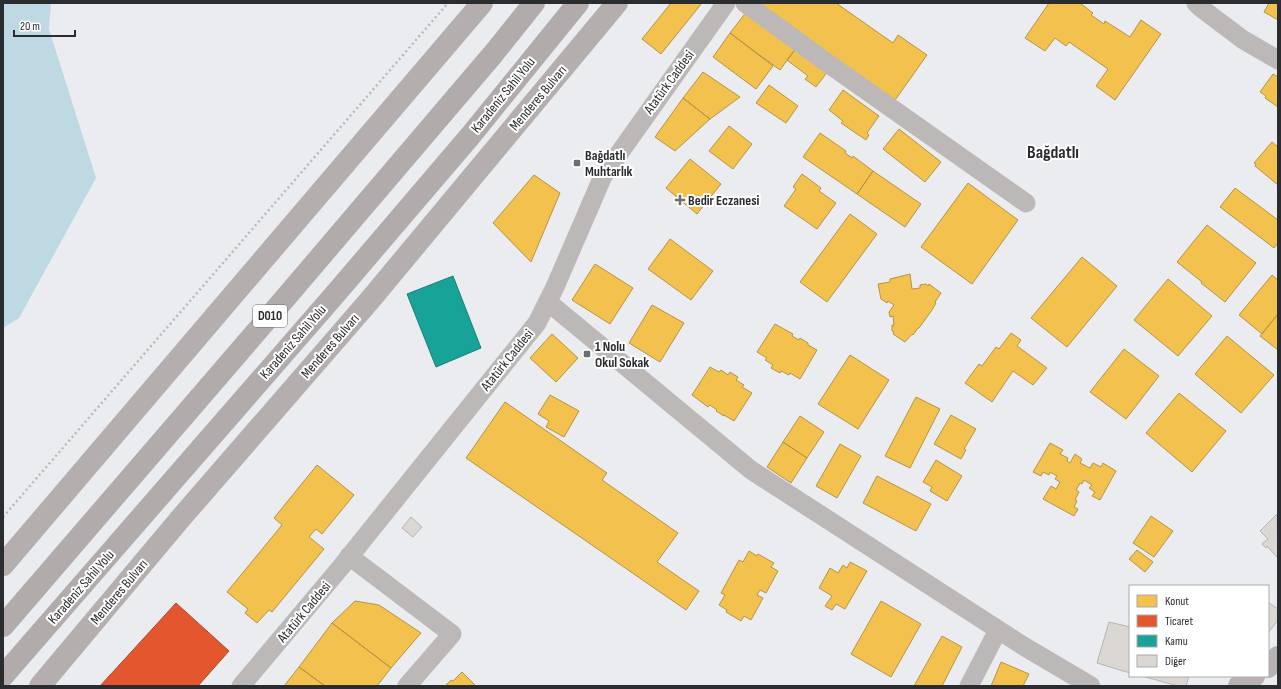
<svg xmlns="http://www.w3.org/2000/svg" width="1281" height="689" font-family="'Sofia Sans Condensed',sans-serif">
	<rect width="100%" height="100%" fill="#ebecf0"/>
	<!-- water -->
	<path fill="#bed9e2" d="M3 3H51L49 29 96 178 19 318 3 328Z"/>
	<!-- homes -->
	<path fill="#f2c14e" stroke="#b69445" d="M671 3H702L661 54 642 39Z
		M753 3H836L893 43 898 35 927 55 893 103Z
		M1049 3H1080L1093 13 1091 15 1104 24 1105 21 1130 37 1141 20 1161 34 1115 100 1096 86 1108 69 1069 42 1066 46 1055 38 1045 51 1025 38Z
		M1269 3H1278V20L1264 12Z
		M747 11 797 47 780 70 730 33Z
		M730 33 773 66 756 89 713 57Z
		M797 47 828 71 816 87 805 79 808 76 787 60Z
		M703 72 740 97 710 119 683 98Z
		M1273 74 1278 77V107L1265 98 1266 96 1260 92Z
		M769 85 798 106 786 123 756 103Z
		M843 90 879 116 867 133 869 135 866 140 841 123 843 121 829 110Z
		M683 98 710 119 675 151 655 137Z
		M729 126 752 144 733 169 709 151Z
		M899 129 941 162 925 182 883 149Z
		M820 133 846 151 845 153 852 158 853 156 873 171 857 194 803 157Z
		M1272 142 1278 147V185L1255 166 1256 164 1254 163Z
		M690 159 721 184 697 214 666 188Z
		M873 171 921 204 905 227 857 194Z
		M802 174 821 188 819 191 836 203 817 229 784 206 796 189 793 187Z
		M534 175 560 193 531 262 493 223Z
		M968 183 1018 220 972 284 921 247Z
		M1235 188 1278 220V243L1274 248 1220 207Z
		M850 214 877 234 827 302 800 282Z
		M1207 225 1256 263 1225 302 1201 283 1202 282 1177 262Z
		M670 239 713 271 691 300 648 269Z
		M1082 257 1117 286 1067 347 1031 318Z
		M595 264 633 288 610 324 572 300Z
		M910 274 912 289 920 288V285L926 284 928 286 929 284 941 293 935 302 936 303 932 310 919 328H918L913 335 912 334 905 342 893 334 894 332 892 331V325H894L893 316 890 317 889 312 894 305 888 301 887 303 881 299 878 284 890 282V279Z
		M1272 275 1278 280V314L1262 334 1239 315Z
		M1168 279 1212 316 1178 356 1134 320Z
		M652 305 684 323 660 362 629 343Z
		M1278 314V350L1260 336Z
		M775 324 793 334 792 336 799 340 800 338 808 343V345L817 350 800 379 790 373 789 375 781 371 780 373 771 368 773 365 765 360 767 358 757 352Z
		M1011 333 1021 340 1017 346 1047 368 1033 385 1013 371 992 402 965 383 979 364 982 366 996 347 999 349Z
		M552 334 578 358 556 382 530 358Z
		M1227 336 1274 375 1241 413 1195 374Z
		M1124 349 1159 376 1126 419 1090 392Z
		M850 355 889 380 858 429 818 404Z
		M710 367 719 372 721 370 728 375 730 372 733 374 738 377 736 380 744 385 742 387 752 393 734 421 724 415V416L716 411 717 410 710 405 708 407 692 395Z
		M1179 393 1226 431 1192 472 1146 433Z
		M550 395 579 411 564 437 546 427 549 421 538 414Z
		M916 397 940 409 910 468 885 456Z
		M505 402 607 473 602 480 678 533 657 562 699 591 686 610 466 458Z
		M951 415 976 429 964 449 966 450 961 459 934 444Z
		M800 416 824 432 807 458 783 442Z
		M783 442 807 458 791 483 767 467Z
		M1050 443 1063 450 1060 454 1068 458 1067 461 1070 463 1075 454 1082 459 1080 463 1090 468 1093 463 1101 467 1103 463 1116 471 1100 500 1092 496 1095 492 1089 488 1092 485 1084 480 1082 484 1080 483 1076 490 1079 492 1075 500 1077 501 1074 507 1078 509 1074 516 1043 499 1051 486 1056 489 1060 482 1055 479 1057 476 1050 472 1049 475 1043 472 1041 476 1033 472Z
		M840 444 861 456 837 498 816 486Z
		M936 460 962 476 947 501 930 491 932 487 923 482Z
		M317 465 354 495 322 534 316 529 309 537 324 549 272 612 269 610 257 623 245 613 248 609 227 592 282 525 274 518Z
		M877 476 931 504 916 531 863 503Z
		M1151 516 1173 531 1154 557 1133 543Z
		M1137 550 1153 562 1145 572 1129 559Z
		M749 551 757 556 758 554 774 563 771 567 778 571 766 593 760 590 757 595 763 598 751 620 744 616 741 621 726 612 727 610 719 605 725 595 721 593 739 560 743 562Z
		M850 562 867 571 845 609 836 604 832 610 825 606 832 596 819 588 830 568 838 573 843 565 847 568Z
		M355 601 379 605 421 633 391 668 332 623Z
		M881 601 921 624 891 677 851 654Z
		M332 623 391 668 377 686H325L299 667Z
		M942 636 962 647 942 686H914Z
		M1001 662 1029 674 1023 686H991Z
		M299 667 325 686H284Z
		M462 672 476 686H445L451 680 453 681Z"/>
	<!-- shops -->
	<path fill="#e4572e" stroke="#ac4a2f" d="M176 603 229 651 198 686H100Z"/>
	<!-- public -->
	<path fill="#17a398" stroke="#1d7f79" d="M453 276 481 348 436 367 407 294Z"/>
	<!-- building -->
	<path fill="#dbd7d3" stroke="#b5b4b5" d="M1277 514 1278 556 1277 557 1267 546 1266 548 1262 544 1268 539 1260 531Z
		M411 517 422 527 413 537 402 528Z
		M1268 602 1278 609V620L1268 633Z
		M1109 622 1130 627V673L1097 663Z
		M1142 676H1189L1186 686H1178Z"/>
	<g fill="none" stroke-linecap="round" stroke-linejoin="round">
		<!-- path -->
		<path stroke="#bbb8b9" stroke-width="2.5" stroke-dasharray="2 3" stroke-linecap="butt" d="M3 517 448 3"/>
		<!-- street -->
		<path stroke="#bdb8b8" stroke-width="19" d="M745 3 826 62 1026 203
			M1196 3 1201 8 1242 39 1278 60
			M548 302 751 470 1025 647 1091 686
			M349 556 452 634 407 686
			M241 686 341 567 537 323 555 287 603 176 726 3
			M969 686 998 630"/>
		<!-- secondary -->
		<path stroke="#b4aeae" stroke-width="22" d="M3 565 482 3
			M40 686 180 519 370 300 617 3"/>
		<!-- primary -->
		<path stroke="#b6b1b2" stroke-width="22" d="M1268 667 1278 657
			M1239 686 1254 676"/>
		<!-- highway -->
		<path stroke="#b2abac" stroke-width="22" d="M3 626 287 296 494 53 534 3
			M3 676 337 292 471 135 578 3"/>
	</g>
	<!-- markers -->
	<g fill="#6e6f73" stroke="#fff" stroke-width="1.5">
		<rect x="573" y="159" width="8" height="8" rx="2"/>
		<path d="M678 194h4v4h4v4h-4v4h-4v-4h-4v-4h4z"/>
		<rect x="583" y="350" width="8" height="8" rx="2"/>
	</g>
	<g text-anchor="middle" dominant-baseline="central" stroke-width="4" stroke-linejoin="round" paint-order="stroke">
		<!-- shield labels -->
		<rect fill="#fff" stroke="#6b6b6e" stroke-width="1" x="253" y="305" width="34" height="22" rx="3"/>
		<g font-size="13" font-weight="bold" fill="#2b2c30">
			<text x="270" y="316">D010</text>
		</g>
		<!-- street labels -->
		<g font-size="14" fill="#2b2c30" stroke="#fff">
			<text transform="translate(669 82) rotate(-54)">Atatürk Caddesi</text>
			<text transform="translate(503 95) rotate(-51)">Karadeniz Sahil Yolu</text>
			<text transform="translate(538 98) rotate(-50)">Menderes Bulvarı</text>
			<text transform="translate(293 342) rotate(-49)">Karadeniz Sahil Yolu</text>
			<text transform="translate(330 346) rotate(-49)">Menderes Bulvarı</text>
			<text transform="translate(507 360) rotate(-51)">Atatürk Caddesi</text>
			<text transform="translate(81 587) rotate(-49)">Karadeniz Sahil Yolu</text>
			<text transform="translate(119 592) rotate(-50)">Menderes Bulvarı</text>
			<text transform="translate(304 612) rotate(-50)">Atatürk Caddesi</text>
		</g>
		<!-- poi labels -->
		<g font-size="14" font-weight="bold" fill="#2b2c30" stroke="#fff" text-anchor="start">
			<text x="585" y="155">Bağdatlı<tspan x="585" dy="16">Muhtarlık</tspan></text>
			<text x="688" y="200">Bedir Eczanesi</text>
			<text x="595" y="346">1 Nolu<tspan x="595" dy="16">Okul Sokak</tspan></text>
		</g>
		<!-- district labels -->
		<g font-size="18" font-weight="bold" fill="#2b2c30" stroke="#fff">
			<text x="1053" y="152">Bağdatlı</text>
		</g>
	</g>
	<!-- border -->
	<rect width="1281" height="689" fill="none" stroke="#2b2c30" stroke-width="8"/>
	<!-- legend -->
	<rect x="1129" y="585" width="140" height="92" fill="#ffffff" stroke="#aaabac"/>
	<rect x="1137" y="595" width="20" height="12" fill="#f2c14e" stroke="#aaabac"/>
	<text x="1165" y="605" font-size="12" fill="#2b2c30">Konut</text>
	<rect x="1137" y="615" width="20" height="12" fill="#e4572e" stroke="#aaabac"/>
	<text x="1165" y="625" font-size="12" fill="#2b2c30">Ticaret</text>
	<rect x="1137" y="635" width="20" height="12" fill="#17a398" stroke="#aaabac"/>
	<text x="1165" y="645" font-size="12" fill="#2b2c30">Kamu</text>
	<rect x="1137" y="655" width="20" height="12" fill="#dbd7d3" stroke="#aaabac"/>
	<text x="1165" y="665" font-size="12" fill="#2b2c30">Diğer</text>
	<!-- scale -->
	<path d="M14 30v6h61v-6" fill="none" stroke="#2b2c30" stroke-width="2"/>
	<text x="20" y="30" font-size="12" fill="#2b2c30" stroke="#ffffff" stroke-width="3" paint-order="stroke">20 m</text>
</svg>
